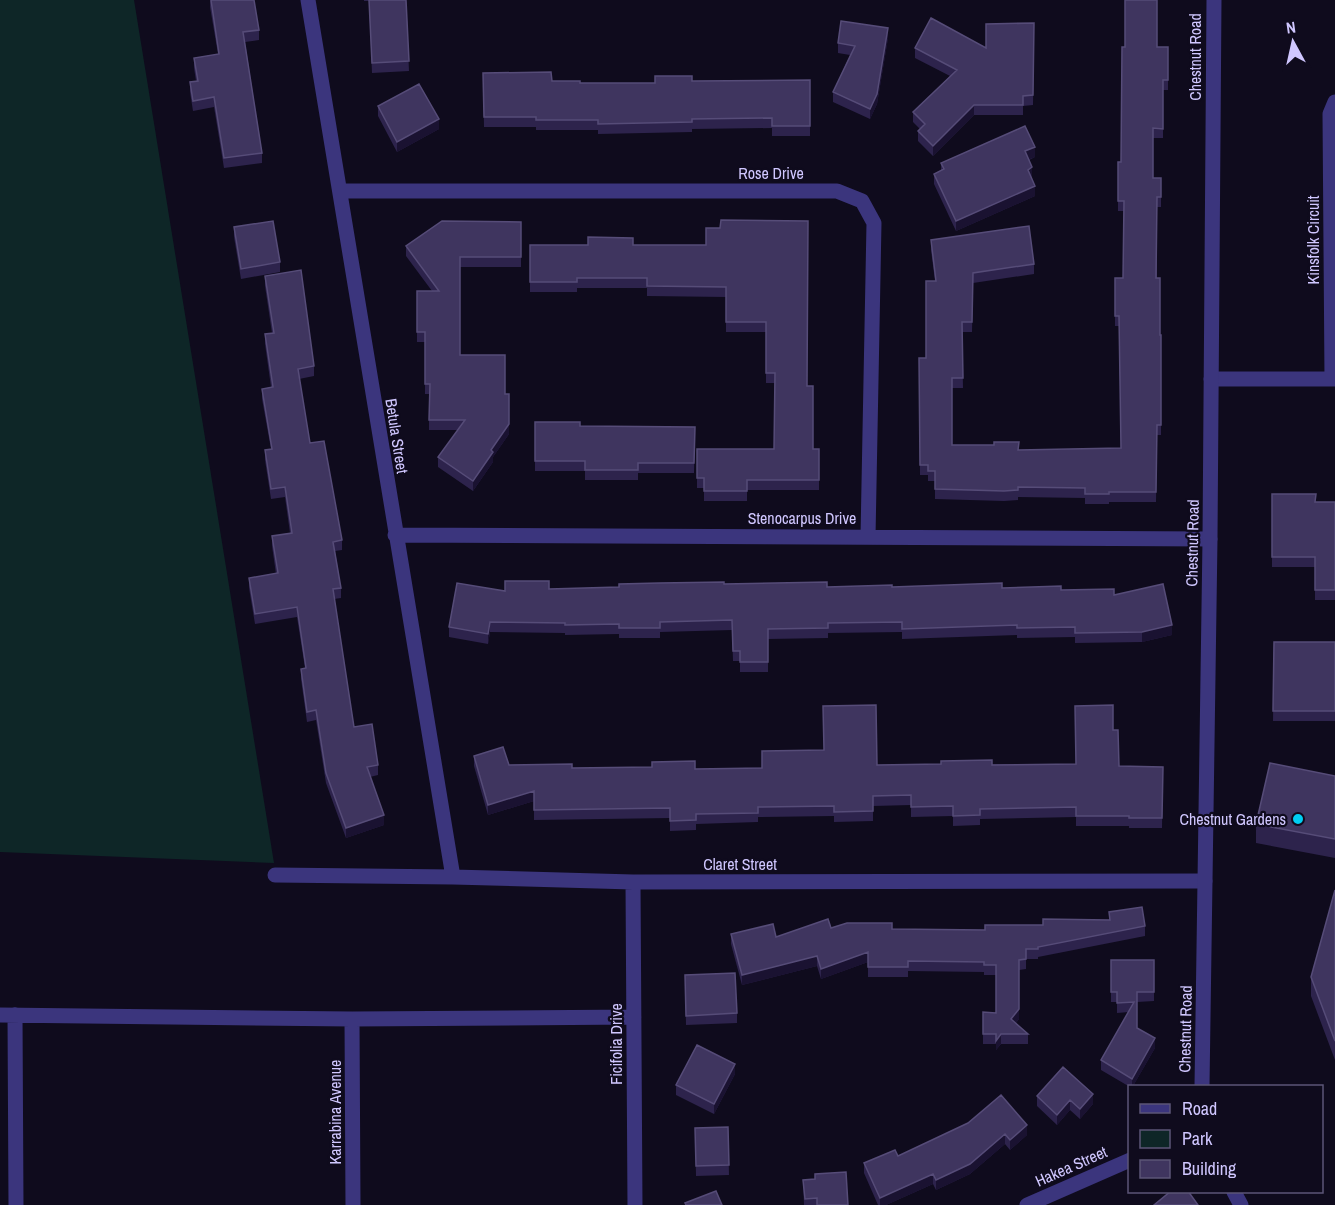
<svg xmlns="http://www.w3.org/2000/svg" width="1335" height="1205" font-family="'Archivo Narrow',sans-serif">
	<rect width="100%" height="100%" fill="#0f0b1d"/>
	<!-- green -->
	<path fill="#0e2627" d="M0 0H134L274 863 0 852Z"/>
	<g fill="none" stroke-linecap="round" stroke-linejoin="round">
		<!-- minor -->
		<path stroke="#3b357d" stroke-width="15" d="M308 0 453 877
			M340 191H837L862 201 874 223 868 537
			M1211 379H1335
			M1332 379 1330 114 1335 102
			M395 535 1210 539
			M275 875 453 877 633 882 1205 881
			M633 882 635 1205
			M0 1015 352 1019 634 1017
			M15 1015 16 1205
			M352 1019 353 1205
			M1027 1205 1130 1160"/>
		<!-- tertiary -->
		<path stroke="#3b357d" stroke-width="15" d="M1202 1086 1210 539 1214 0
			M1234 1192 1241 1205"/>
	</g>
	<!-- wall -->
	<path fill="#2d234c" d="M210 0 259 30V40L245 42 262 153V163L224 168 214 107 193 111 190 92V82L196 81 194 68V58L218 54 210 7Z
		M364 0H406L409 71 372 73 369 1H364Z
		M1034 23 1033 105 1023 106V115H974L933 156 918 141V131L920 129 913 122V112L950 76 915 58V48H986Z
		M888 38 877 104 870 119 833 102V92L850 55 838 53V43Z
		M1125 47H1157L1168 57V90H1163V138H1153V178H1161V207H1157V278L1160 335H1161V435H1157L1156 502H1109V504H1085V498L1018 497V500L1004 501 935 499V481H928V475H920L919 358H926L935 281 931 250V240L1034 264V274L973 283 972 332H962L963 388H952V445L1019 450 1121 448 1119 326H1115V278H1123L1124 211H1118V162H1121Z
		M483 73 552 81 580 83H655L692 81 810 80V136H772V128L692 129V132L598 134V130H536V127H484Z
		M378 106 439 129 397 152 378 116Z
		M1035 157 1029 160 1035 196 956 231 934 184V174L941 171V163Z
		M521 222V267H460V355L505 394 509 434 493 457V462L473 491 438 467V457L458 430H429V394H425V342H417V291H432L406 256V246Z
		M234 227 280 262V272L241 279 234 237Z
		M706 228 807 386 813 449H819V490H747V501H704V488H697V449H774L775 383H766V332H726V297L647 296V288H577V292H530V245H706Z
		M265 276 314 366V376L299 379 310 443 342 540V550L335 551 341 588V598L334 599 354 727 378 765V775L370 777 384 825 346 838 326 783 316 720 307 722 301 679V669L305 668 297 617 255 624 249 588V578L276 574 272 546V536L290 533 285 497 271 499 265 460V450L271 449 262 399V389L271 387 265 344V334L272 333 265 286Z
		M535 422 580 426 695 427 694 473H638V480H585V471H535Z
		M1272 494 1315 502H1335V600H1315V567H1272Z
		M724 584 827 587 1002 588 1061 590 1114 595 1172 635 1142 642 1075 643V637L1017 638V635L902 639V632L828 633V638L768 639V672H740V661H733L732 630 660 632V638H619V634L565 635V633L490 632 488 644 449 637V627L505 591 549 589Z
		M1274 642H1335V721H1273Z
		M1113 730 1119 766 1163 767 1162 828H1129V826H1076V817L980 819V825L953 826V816L911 817V805L873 806V821L834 822V816L758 817V822L696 824V830L670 831V818L534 820V801L488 815 474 766V756L509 765 572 768 695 769 877 765 1076 764Z
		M1335 776V858L1256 843V824Z
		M1335 890V1060L1311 996V977Z
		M1109 912 1145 926V936L1038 957V959H1026V969L1019 970V1019L1016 1023 1028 1034V1044H1001L996 1050V1044H983V1012L996 1013V975H984V972L908 971V977H868V962L821 979 817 966 742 985 731 944V934L776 937 831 928 985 930 1109 920Z
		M1111 960H1154V1001L1137 1002V1028L1155 1048 1133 1086 1130 1087 1101 1070V1060L1129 1012 1117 1013V1002H1111Z
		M685 975 737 1013V1023L686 1025Z
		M735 1074 714 1114 676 1095V1085Z
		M1037 1096 1093 1104 1080 1119 1070 1110 1057 1125 1037 1106Z
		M968 1123 1027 1135 1010 1150 1005 1144 970 1174 936 1190 933 1184 886 1205H878L864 1173V1163L898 1156Z
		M728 1127 729 1175 696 1176 695 1128Z
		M803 1180 848 1205H804Z"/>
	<!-- shaded-wall -->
	<path fill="#1a1231" d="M888 28V38L877 104 870 119V109Z
		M974 105V115L933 156V146Z
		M439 119V129L397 152V142Z
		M1035 147V157L1025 161V151Z
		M1032 167V177L1028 180V170Z
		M1035 186V196L956 231V221Z
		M509 424V434L493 457V462L473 491V481L491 450Z
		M490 622V632L488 644V634Z
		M1172 625V635L1142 642V632Z
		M534 791V801L488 815V805Z
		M384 815V825L346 838V828Z
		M868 952V962L821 979V969Z
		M817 956V966L742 985V975Z
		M1019 970V1019L1011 1029V1019Z
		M1001 1034V1044L996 1050V1041Z
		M1155 1038V1048L1133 1086H1132V1079Z
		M735 1064V1074L714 1114V1104Z
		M1093 1094V1104L1080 1119V1109Z
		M1070 1100V1110L1057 1125V1115Z
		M1027 1125V1135L1010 1150V1140Z
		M1005 1134V1144L970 1174 936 1190V1180Z
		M933 1174V1184L886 1205H880V1198Z"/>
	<!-- building -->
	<path fill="#3f355f" stroke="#564c78" stroke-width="1.5" d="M211 0H254L259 30 243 32 262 153 224 158 214 97 193 101 190 82 198 81 194 58 219 54Z
		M369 0H406L409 61 372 63Z
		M1125 0H1157V47H1168V80H1163V129L1153 128V178H1161V197H1157L1156 278H1160V335H1161V425H1157L1156 492H1109V494H1085V488L1018 487V490L1004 491 935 489V471H928V465H920L919 358H926V281H936L931 240 1029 226 1034 264 973 273 972 322H962L963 378H952V445H994V442H1019L1018 450 1121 448 1119 316H1115V278H1123L1124 201H1118V162H1121L1122 47H1125Z
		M931 18 986 48V24L1034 23 1033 95 1023 96V105H974L933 146 918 131 925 124 913 112 957 70 915 48Z
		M841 21 888 28 877 94 870 109 833 92 855 46 838 43Z
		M551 72 552 81H580V83H655V76H692V81L810 80V126H772V118L692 119V122L598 124V120H536V117H484L483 73Z
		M419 84 439 119 397 142 378 106Z
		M1025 126 1035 147 1025 151 1032 167 1028 170 1035 186 956 221 934 174 944 169 941 163Z
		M721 220 808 221 807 386H813V449H819V480H747V491H704V478H697V449H774L775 373H766V322H726V287L647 286V278H577V282H530V245H588V237L633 238V245H706V228H720Z
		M273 221 280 262 241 269 234 227Z
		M442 221 521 222V257H460V355H505V394H509V424L491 450 493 452 473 481 438 457 465 420H429L430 384H425V332H417V291H439L406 246Z
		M301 270 314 366 298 369 310 443 324 441 342 540 333 542 341 588 333 589 354 727 372 724 378 765 367 767 384 815 346 828 326 773 316 710 307 712 301 669 306 668 297 607 255 614 249 578 278 573 272 536 292 533 285 487 271 489 265 450 272 449 262 389 273 387 265 334 274 333 265 276Z
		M535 422H580V426L695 427 694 463H638V470H585V461H535Z
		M1272 494H1316L1315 502H1335V590H1315V557H1272Z
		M505 581H549V589L619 587V584L659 583 724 582V584L827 582V587L892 585V587L1002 583V588L1061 586V590L1114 589V595L1163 584 1172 625 1142 632 1075 633V627L1017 628V625L902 629V622L828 623V628L768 629V662H740V651H733L732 620 660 622V628H619V624L565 625V623L490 622 488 634 449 627 457 583 505 591Z
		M1274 642H1335V711H1273Z
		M876 705 877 765 941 764V761L992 760V765L1076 764 1075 706 1113 705V730H1118L1119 766 1163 767 1162 818H1129V816H1076V807L980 809V815L953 816V806L911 807V795L873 796V811L834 812V806L758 807V813L696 814V820L670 821V808L534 810V791L488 805 474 756 503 747 509 765 572 764V768L652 767V762L695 761V769L762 768V751L824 750 823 706Z
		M1270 763 1335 776V839L1256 824Z
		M1335 890V1041L1311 977Z
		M1142 907 1145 926 1038 947V949H1026V959L1019 960V1009L1011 1019 1028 1034H1001L996 1041V1034H983V1012L996 1013V965H984V962L908 961V967H868V952L821 969 817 956 742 975 731 934 773 924 776 937 828 919 831 928 847 923H892V929L985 930V925H1043V919L1110 920 1109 912Z
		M1111 960H1154V992H1137V1028L1155 1038 1132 1079 1101 1060 1134 1002 1117 1003V992H1111Z
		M735 973 737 1013 686 1016 685 975Z
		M697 1045 735 1064 714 1104 676 1085Z
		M1063 1067 1093 1094 1080 1109 1070 1100 1057 1115 1037 1096Z
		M1001 1095 1027 1125 1010 1140 1005 1134 970 1164 936 1180 933 1174 880 1198 864 1163 895 1150 898 1156 968 1123Z
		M728 1127 729 1165 696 1166 695 1128Z
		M846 1172 848 1205H817V1198L805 1199 803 1180 815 1179V1174Z
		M716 1191 722 1205H686L685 1203Z
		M1171 1191H1188L1198 1205H1154Z"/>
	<!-- markers -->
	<circle fill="#00cef2" stroke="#0f0b1d" stroke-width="2" cx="1298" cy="819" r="6"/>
	<g text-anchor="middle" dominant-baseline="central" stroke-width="4.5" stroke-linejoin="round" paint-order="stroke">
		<!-- street labels -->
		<g font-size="16" fill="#d0c7ff" stroke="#0f0b1d">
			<text transform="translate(1195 57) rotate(-90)">Chestnut Road</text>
			<text x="771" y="173">Rose Drive</text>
			<text transform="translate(1313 240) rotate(-90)">Kinsfolk Circuit</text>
			<text transform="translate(397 436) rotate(81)">Betula Street</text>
			<text x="802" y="518">Stenocarpus Drive</text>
			<text transform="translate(1192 543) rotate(-89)">Chestnut Road</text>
			<text x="740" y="864">Claret Street</text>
			<text transform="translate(1185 1029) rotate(-89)">Chestnut Road</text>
			<text transform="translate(616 1044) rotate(-90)">Ficifolia Drive</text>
			<text transform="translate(335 1112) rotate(-90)">Karrabina Avenue</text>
			<text transform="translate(1071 1166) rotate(-24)">Hakea Street</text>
		</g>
		<!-- poi labels -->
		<g font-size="16" fill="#d0c7ff" stroke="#0f0b1d" text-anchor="end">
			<text x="1286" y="819">Chestnut Gardens</text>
		</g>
	</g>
	<!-- legend -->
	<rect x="1128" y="1085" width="195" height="108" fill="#0f0b1d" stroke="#5c5677" stroke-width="1.5"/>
	<rect x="1140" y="1104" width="30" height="9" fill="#3b357d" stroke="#5c5677" stroke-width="1.5"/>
	<text x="1182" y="1115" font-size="18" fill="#d0c7ff">Road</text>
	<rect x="1140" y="1130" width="30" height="18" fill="#0e2627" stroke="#5c5677" stroke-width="1.5"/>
	<text x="1182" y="1145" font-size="18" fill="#d0c7ff">Park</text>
	<rect x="1140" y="1160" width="30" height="18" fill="#3f355f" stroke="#5c5677" stroke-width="1.5"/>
	<text x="1182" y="1175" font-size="18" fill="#d0c7ff">Building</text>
	<!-- north arrow -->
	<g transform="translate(1293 42) rotate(352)" stroke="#0f0b1d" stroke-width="4.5" paint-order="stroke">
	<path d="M0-4.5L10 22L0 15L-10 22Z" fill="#d0c7ff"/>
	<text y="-9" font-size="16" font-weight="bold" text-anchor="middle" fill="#d0c7ff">N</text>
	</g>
</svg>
